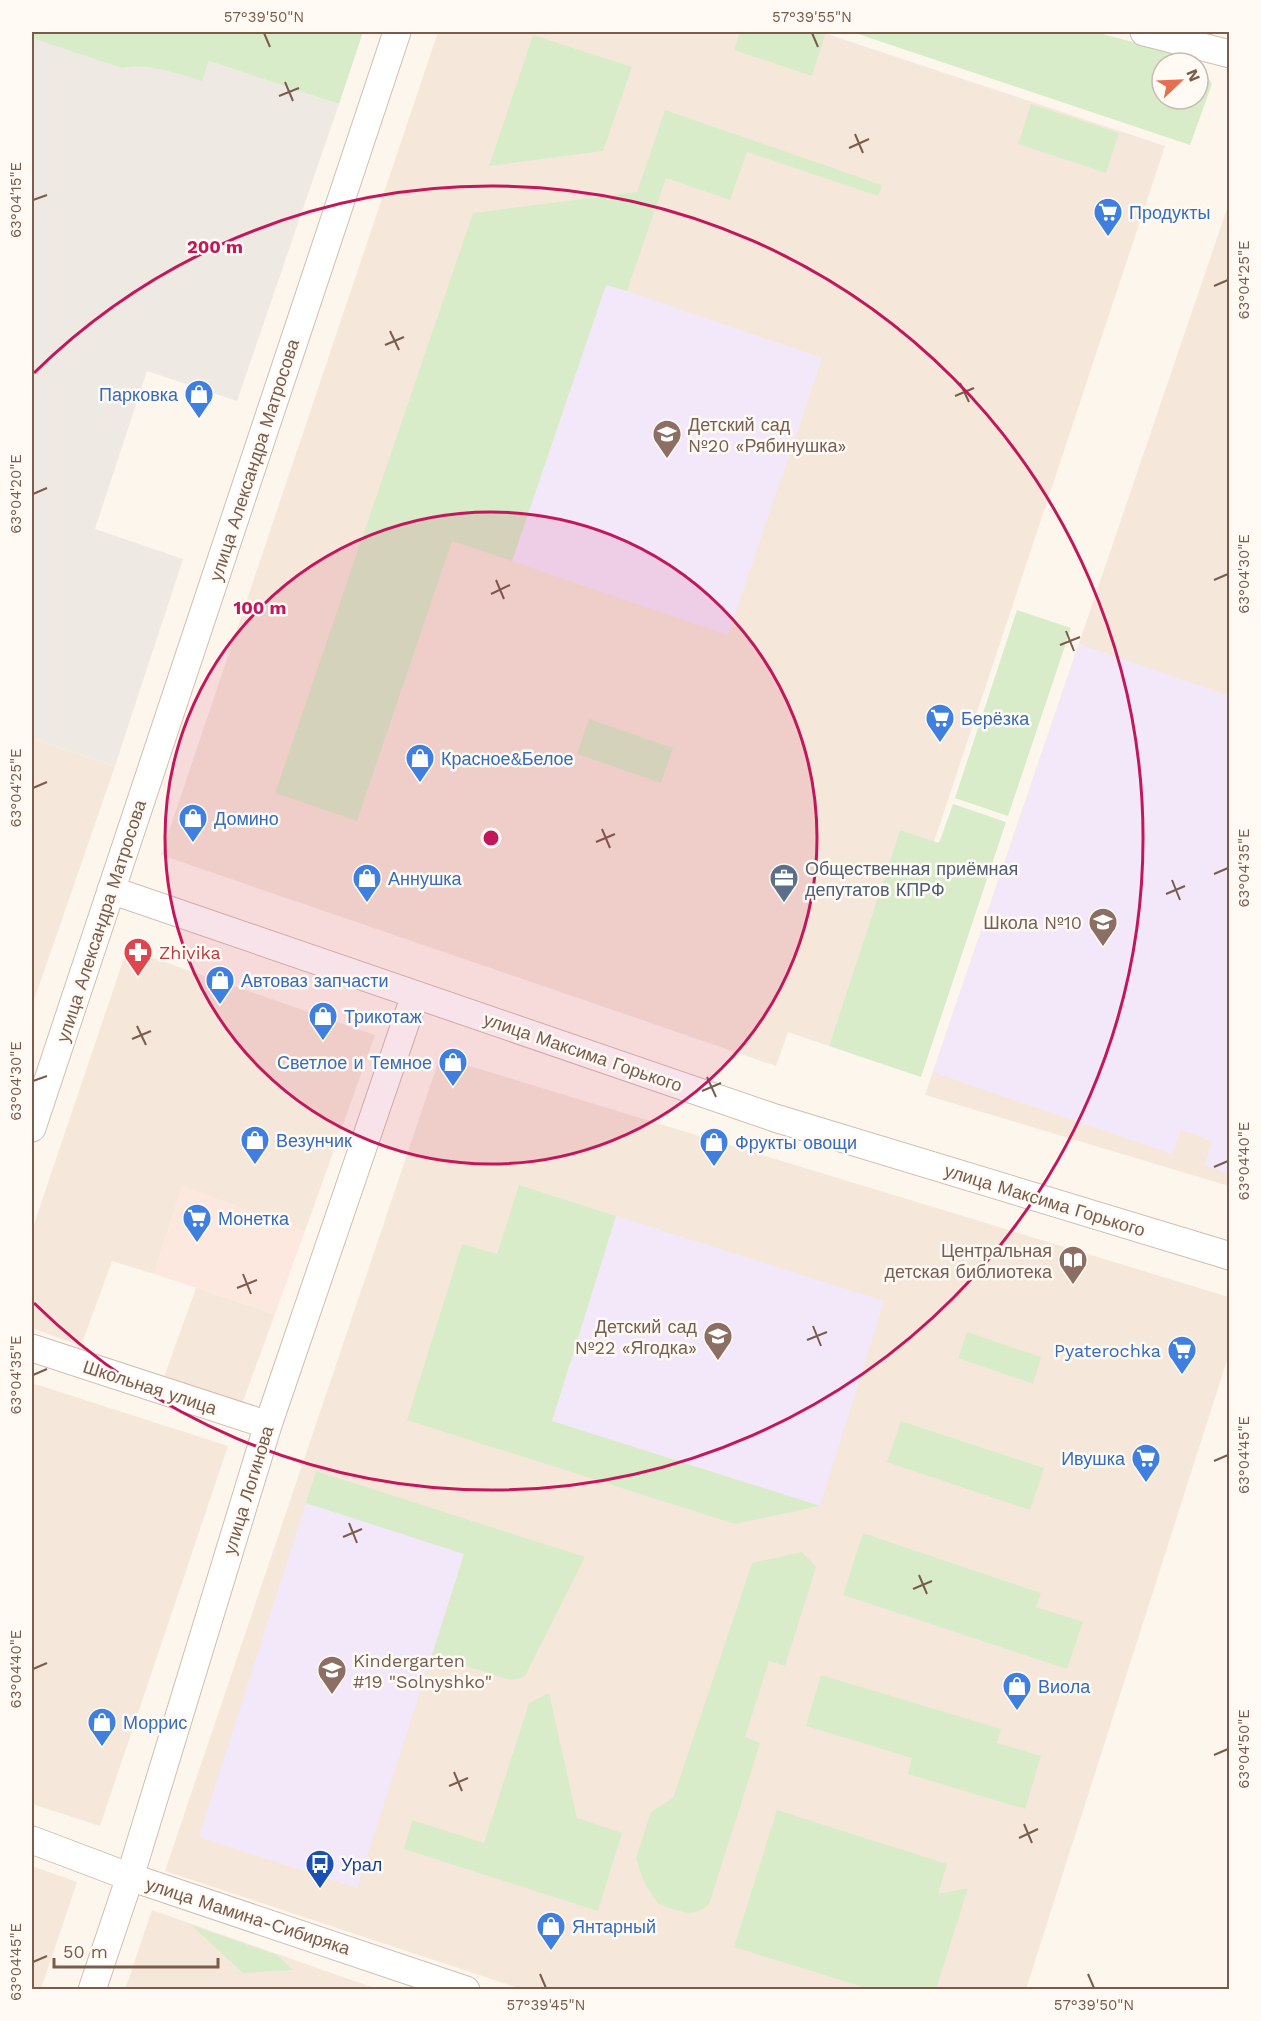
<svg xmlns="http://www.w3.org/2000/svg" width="1261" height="2021" font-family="'Work Sans',sans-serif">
	<rect width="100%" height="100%" fill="#fdf6ec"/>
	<!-- residential -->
	<path fill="#f5e8da" d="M438 32H821L1165 146 934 842 900 831 829 1046 788 1032 776 1066 161 855Z
		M1229 203V1186L925 1095Z
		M32 738 115 766 32 1006Z
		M127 949 375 1035 305 1231 182 1187 154 1274 112 1261 81 1346 32 1328V1230Z
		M440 1057 1229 1297V1354L1026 1989H521L165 1871Z
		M196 1288 275 1314 242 1404 164 1377Z
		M32 1383 228 1446 100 1826 32 1804Z
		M32 1866 77 1882 41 1989H32Z
		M152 1910 377 1989 125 1990Z"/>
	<!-- commercial -->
	<path fill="#fde8e0" d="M182 1186 305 1231 275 1314 154 1274Z"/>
	<!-- industrial -->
	<path fill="#efe9e4" d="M32 32H122L339 104 237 401 147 371 95 529 183 559 115 766 32 738Z"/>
	<!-- education -->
	<path fill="#f3e8fa" d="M606 284 822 358 728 635 512 561Z
		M1079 644 1229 696V1174L1205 1165 1212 1141 1181 1130 1172 1154 933 1072Z
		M616 1216 884 1301 820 1506 552 1421Z
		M306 1503 464 1554 357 1888 199 1837Z"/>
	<!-- green -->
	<path fill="#d8ecc9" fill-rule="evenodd" d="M32 32H363L339 104 209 61 202 81C177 74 148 62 122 68L32 38Z
		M740 32H813L825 35 812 76 734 50Z
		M852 32H1095L1197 59 1212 84 1190 145ZM1162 63H1198V99H1162Z
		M533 35 632 67 603 151 489 166Z
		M1031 104 1119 133 1106 173 1018 144Z
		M665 110 882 185 878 196 747 152 730 200 666 178 627 291 606 285 512 561 452 541 357 821 275 793 473 213 637 192Z
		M1017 610 1071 628 1008 816 955 798Z
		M589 719 673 748 661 783 577 754Z
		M953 804 1006 822 921 1077 829 1046 900 830 939 843Z
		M519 1185 616 1216 552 1421 820 1506 735 1524 407 1420 462 1244 497 1254Z
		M967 1332 1041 1357 1033 1384 958 1358Z
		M901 1421 1044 1468 1030 1510 887 1462Z
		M316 1471 585 1557 525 1676 521 1678 510 1680 432 1655 464 1554 306 1503Z
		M863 1533 1041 1593 1036 1607 1083 1622 1067 1669 843 1595Z
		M802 1552 816 1567 785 1666 769 1661 745 1737 760 1743 710 1902C696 1921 677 1910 658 1904L644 1882 636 1858 651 1812 673 1798 752 1563Z
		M821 1675 1001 1729 997 1743 1041 1756 1025 1809 908 1774 912 1758 806 1726Z
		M549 1693 577 1818 622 1833 598 1911 404 1849 412 1820 484 1843 529 1703Z
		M777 1810 947 1864 938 1894 968 1888 936 1989H870L734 1947Z
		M191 1925 277 1955 293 1970 243 1973Z"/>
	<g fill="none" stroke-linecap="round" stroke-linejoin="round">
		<!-- minor casing -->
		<g stroke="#d1beb0" stroke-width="29">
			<path id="minor" d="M1144 32 1230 54
				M111 890 775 1118 1230 1256
				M32 1128 397 32
				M32 1348 268 1425
				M32 1840 130 1877 466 1990
				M92 1990 130 1877 268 1425 415 995"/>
		</g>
		<!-- minor -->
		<use href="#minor" stroke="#fff" stroke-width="27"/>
	</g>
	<!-- ticks -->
	<path fill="none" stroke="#7a5c4d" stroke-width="2" d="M264 33 270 47M812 33 818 47M285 82 293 101M279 96 299 88M855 134 863 153M849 148 869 139M33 200 47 195M1214 286 1228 280M390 331 399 350M385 345 404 337M960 383 969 402M955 396 974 388M33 494 47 488M496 580 504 599M1214 580 1228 574M491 594 510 585M1066 631 1074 651M1060 645 1080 637M33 788 47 782M602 829 610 848M596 842 615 834M1214 874 1228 868M1172 880 1180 900M1166 894 1185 886M137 1026 146 1045M132 1039 151 1031M707 1077 716 1097M33 1081 47 1076M702 1091 721 1083M1214 1167 1228 1161M243 1274 251 1294M237 1288 257 1280M813 1326 821 1346M807 1340 827 1332M33 1375 47 1369M1214 1461 1228 1455M349 1523 357 1543M343 1537 362 1529M919 1575 927 1594M913 1589 932 1581M33 1669 47 1663M1214 1755 1228 1749M454 1772 462 1791M449 1786 468 1778M1024 1824 1032 1843M1019 1838 1038 1829M33 1962 47 1956M540 1974 546 1988M1088 1974 1094 1988"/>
	<!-- distance rings -->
	<circle cx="491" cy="838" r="326" fill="#c2185b" fill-opacity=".12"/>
	<g fill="none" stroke="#c2185b" stroke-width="3">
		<circle cx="491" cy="838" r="326"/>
		<path d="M34 373A652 652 0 1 1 34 1303"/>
	</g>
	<!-- icons -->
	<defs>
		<g id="supermarket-pin" transform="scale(1.5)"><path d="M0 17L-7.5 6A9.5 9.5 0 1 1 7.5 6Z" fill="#3f7fe0" stroke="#fffaf3"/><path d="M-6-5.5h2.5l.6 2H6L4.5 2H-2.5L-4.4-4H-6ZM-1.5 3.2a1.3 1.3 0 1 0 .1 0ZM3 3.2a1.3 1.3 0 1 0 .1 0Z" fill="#fff"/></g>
		<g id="shop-pin" transform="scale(1.5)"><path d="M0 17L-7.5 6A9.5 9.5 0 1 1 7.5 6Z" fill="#3f7fe0" stroke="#fffaf3"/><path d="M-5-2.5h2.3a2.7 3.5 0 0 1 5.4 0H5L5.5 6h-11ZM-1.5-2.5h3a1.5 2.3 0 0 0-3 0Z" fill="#fff"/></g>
		<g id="school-pin" transform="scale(1.5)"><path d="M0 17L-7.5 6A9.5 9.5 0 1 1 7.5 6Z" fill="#8d6e63" stroke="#fffaf3"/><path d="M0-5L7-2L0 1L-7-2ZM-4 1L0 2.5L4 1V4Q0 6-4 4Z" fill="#fff"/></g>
		<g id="office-pin" transform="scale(1.5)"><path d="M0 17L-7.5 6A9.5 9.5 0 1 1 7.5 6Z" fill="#5c6f8a" stroke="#fffaf3"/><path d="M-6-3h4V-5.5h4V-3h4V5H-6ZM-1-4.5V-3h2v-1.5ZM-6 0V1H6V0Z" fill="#fff"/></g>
		<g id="pharmacy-pin" transform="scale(1.5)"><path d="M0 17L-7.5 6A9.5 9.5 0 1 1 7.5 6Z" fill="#e0444e" stroke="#fffaf3"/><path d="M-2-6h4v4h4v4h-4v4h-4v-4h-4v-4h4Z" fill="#fff"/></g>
		<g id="library-pin" transform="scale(1.5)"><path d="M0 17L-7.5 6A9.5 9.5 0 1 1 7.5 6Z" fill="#8d6e63" stroke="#fffaf3"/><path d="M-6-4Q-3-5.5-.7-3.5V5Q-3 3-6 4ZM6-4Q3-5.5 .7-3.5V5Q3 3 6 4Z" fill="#fff"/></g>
		<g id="bus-pin" transform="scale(1.5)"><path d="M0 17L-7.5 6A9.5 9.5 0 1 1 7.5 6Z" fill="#1a4fb4" stroke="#fffaf3"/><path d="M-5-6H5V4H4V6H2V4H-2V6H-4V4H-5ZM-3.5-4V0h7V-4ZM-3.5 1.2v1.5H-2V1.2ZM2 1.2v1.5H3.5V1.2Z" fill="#fff"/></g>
	</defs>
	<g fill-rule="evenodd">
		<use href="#supermarket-pin" x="1108" y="212"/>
		<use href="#shop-pin" x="199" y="394"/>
		<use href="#school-pin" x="667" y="434"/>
		<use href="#supermarket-pin" x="940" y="718"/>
		<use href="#shop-pin" x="420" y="758"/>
		<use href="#shop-pin" x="193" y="818"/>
		<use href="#shop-pin" x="367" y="878"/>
		<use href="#office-pin" x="784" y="878"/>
		<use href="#school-pin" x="1103" y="922"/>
		<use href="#pharmacy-pin" x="138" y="952"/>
		<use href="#shop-pin" x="220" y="980"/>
		<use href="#shop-pin" x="323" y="1016"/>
		<use href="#shop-pin" x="453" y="1062"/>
		<use href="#shop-pin" x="255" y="1140"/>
		<use href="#shop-pin" x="714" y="1142"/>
		<use href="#supermarket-pin" x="197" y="1218"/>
		<use href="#library-pin" x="1073" y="1260"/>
		<use href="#school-pin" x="718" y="1336"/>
		<use href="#supermarket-pin" x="1182" y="1350"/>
		<use href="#supermarket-pin" x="1146" y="1458"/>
		<use href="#school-pin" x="332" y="1670"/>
		<use href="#shop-pin" x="1017" y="1686"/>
		<use href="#shop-pin" x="102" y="1722"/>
		<use href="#bus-pin" x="320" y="1864"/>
		<use href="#shop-pin" x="551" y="1926"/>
	</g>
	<g text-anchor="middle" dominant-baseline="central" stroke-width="5" stroke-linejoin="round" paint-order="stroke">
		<!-- shop labels -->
		<g font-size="18" fill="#366cbe" stroke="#fffaf3" text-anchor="start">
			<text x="1129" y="212">Продукты</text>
			<text x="178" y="394" text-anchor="end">Парковка</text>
			<text x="961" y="718">Берёзка</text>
			<text x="441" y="758">Красное&amp;Белое</text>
			<text x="214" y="818">Домино</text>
			<text x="388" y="878">Аннушка</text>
			<text x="241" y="980">Автоваз запчасти</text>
			<text x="344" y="1016">Трикотаж</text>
			<text x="432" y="1062" text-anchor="end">Светлое и Темное</text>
			<text x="276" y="1140">Везунчик</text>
			<text x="735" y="1142">Фрукты овощи</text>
			<text x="218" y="1218">Монетка</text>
			<text x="1161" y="1350" text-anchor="end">Pyaterochka</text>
			<text x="1125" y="1458" text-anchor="end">Ивушка</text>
			<text x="1038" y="1686">Виола</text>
			<text x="123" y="1722">Моррис</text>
			<text x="572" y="1926">Янтарный</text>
		</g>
		<!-- education labels -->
		<g font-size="18" fill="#785e54" stroke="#fffaf3" text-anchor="end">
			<text x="688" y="424" text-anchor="start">Детский сад<tspan x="688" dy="21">№20 «Рябинушка»</tspan></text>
			<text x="1082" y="922">Школа №10</text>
			<text x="1052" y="1250">Центральная<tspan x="1052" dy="21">детская библиотека</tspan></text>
			<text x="697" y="1326">Детский сад<tspan x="697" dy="21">№22 «Ягодка»</tspan></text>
			<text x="353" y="1660" text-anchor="start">Kindergarten<tspan x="353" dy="21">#19 "Solnyshko"</tspan></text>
		</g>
		<!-- street labels -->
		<g font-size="18" fill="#7a5c4d" stroke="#fffaf3">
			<text transform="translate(254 460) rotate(-72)">улица Александра Матросова</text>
			<text transform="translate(101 921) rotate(-72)">улица Александра Матросова</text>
			<text transform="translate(583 1052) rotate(19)">улица Максима Горького</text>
			<text transform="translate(1045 1200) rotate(17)">улица Максима Горького</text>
			<text transform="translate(150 1387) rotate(18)">Школьная улица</text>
			<text transform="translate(248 1490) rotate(-73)">улица Логинова</text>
			<text transform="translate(248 1916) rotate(18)">улица Мамина-Сибиряка</text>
		</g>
		<!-- service labels -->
		<g font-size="18" fill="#4e5e75" stroke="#fffaf3" text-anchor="start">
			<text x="805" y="868">Общественная приёмная<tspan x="805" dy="21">депутатов КПРФ</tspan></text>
		</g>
		<!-- health labels -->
		<g font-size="18" fill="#be3a42" stroke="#fffaf3" text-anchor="start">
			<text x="159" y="952">Zhivika</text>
		</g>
		<!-- transit labels -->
		<g font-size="18" fill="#164399" stroke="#fffaf3" text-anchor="start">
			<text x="341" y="1864">Урал</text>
		</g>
	</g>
	<circle cx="491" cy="838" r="9" fill="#c2185b" stroke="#fffaf3" stroke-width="3"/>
	<g font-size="18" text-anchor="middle" font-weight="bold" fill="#c2185b" stroke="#fffaf3" stroke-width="5" stroke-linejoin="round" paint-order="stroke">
		<text x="215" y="253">200 m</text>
		<text x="260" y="614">100 m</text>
	</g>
	<!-- border -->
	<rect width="1261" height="2021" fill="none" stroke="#fffaf3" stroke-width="66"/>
	<!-- north arrow -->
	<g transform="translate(1180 81) rotate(67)"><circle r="28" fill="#fffaf3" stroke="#cabbb1" stroke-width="1.5"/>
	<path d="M0-4.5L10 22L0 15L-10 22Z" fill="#e76f51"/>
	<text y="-9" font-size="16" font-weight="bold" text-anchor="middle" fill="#7a5c4d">N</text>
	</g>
	<!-- scale -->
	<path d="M54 1958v9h164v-9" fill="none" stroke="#7a5c4d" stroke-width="3"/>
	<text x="63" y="1958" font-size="18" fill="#7a5c4d" stroke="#fffaf3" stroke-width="4.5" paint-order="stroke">50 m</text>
	<rect x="33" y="33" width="1195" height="1955" fill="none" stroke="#7a5c4d" stroke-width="2"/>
	<g font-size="15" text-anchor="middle" fill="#7a5c4d">
		<text x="264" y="22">57°39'50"N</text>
		<text x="812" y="22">57°39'55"N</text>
		<text transform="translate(16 200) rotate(-90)" y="5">63°04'15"E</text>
		<text transform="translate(1244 280) rotate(-90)" y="5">63°04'25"E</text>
		<text transform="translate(16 494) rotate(-90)" y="5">63°04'20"E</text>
		<text transform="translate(1244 574) rotate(-90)" y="5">63°04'30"E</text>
		<text transform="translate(16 788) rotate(-90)" y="5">63°04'25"E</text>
		<text transform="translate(1244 868) rotate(-90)" y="5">63°04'35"E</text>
		<text transform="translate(16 1081) rotate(-90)" y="5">63°04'30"E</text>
		<text transform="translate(1244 1161) rotate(-90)" y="5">63°04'40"E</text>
		<text transform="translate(16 1375) rotate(-90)" y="5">63°04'35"E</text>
		<text transform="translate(1244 1455) rotate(-90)" y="5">63°04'45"E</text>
		<text transform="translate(16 1669) rotate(-90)" y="5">63°04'40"E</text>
		<text transform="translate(1244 1749) rotate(-90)" y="5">63°04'50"E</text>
		<text transform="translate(16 1962) rotate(-90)" y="5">63°04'45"E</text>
		<text x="546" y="2010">57°39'45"N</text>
		<text x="1094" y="2010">57°39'50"N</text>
	</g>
</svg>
